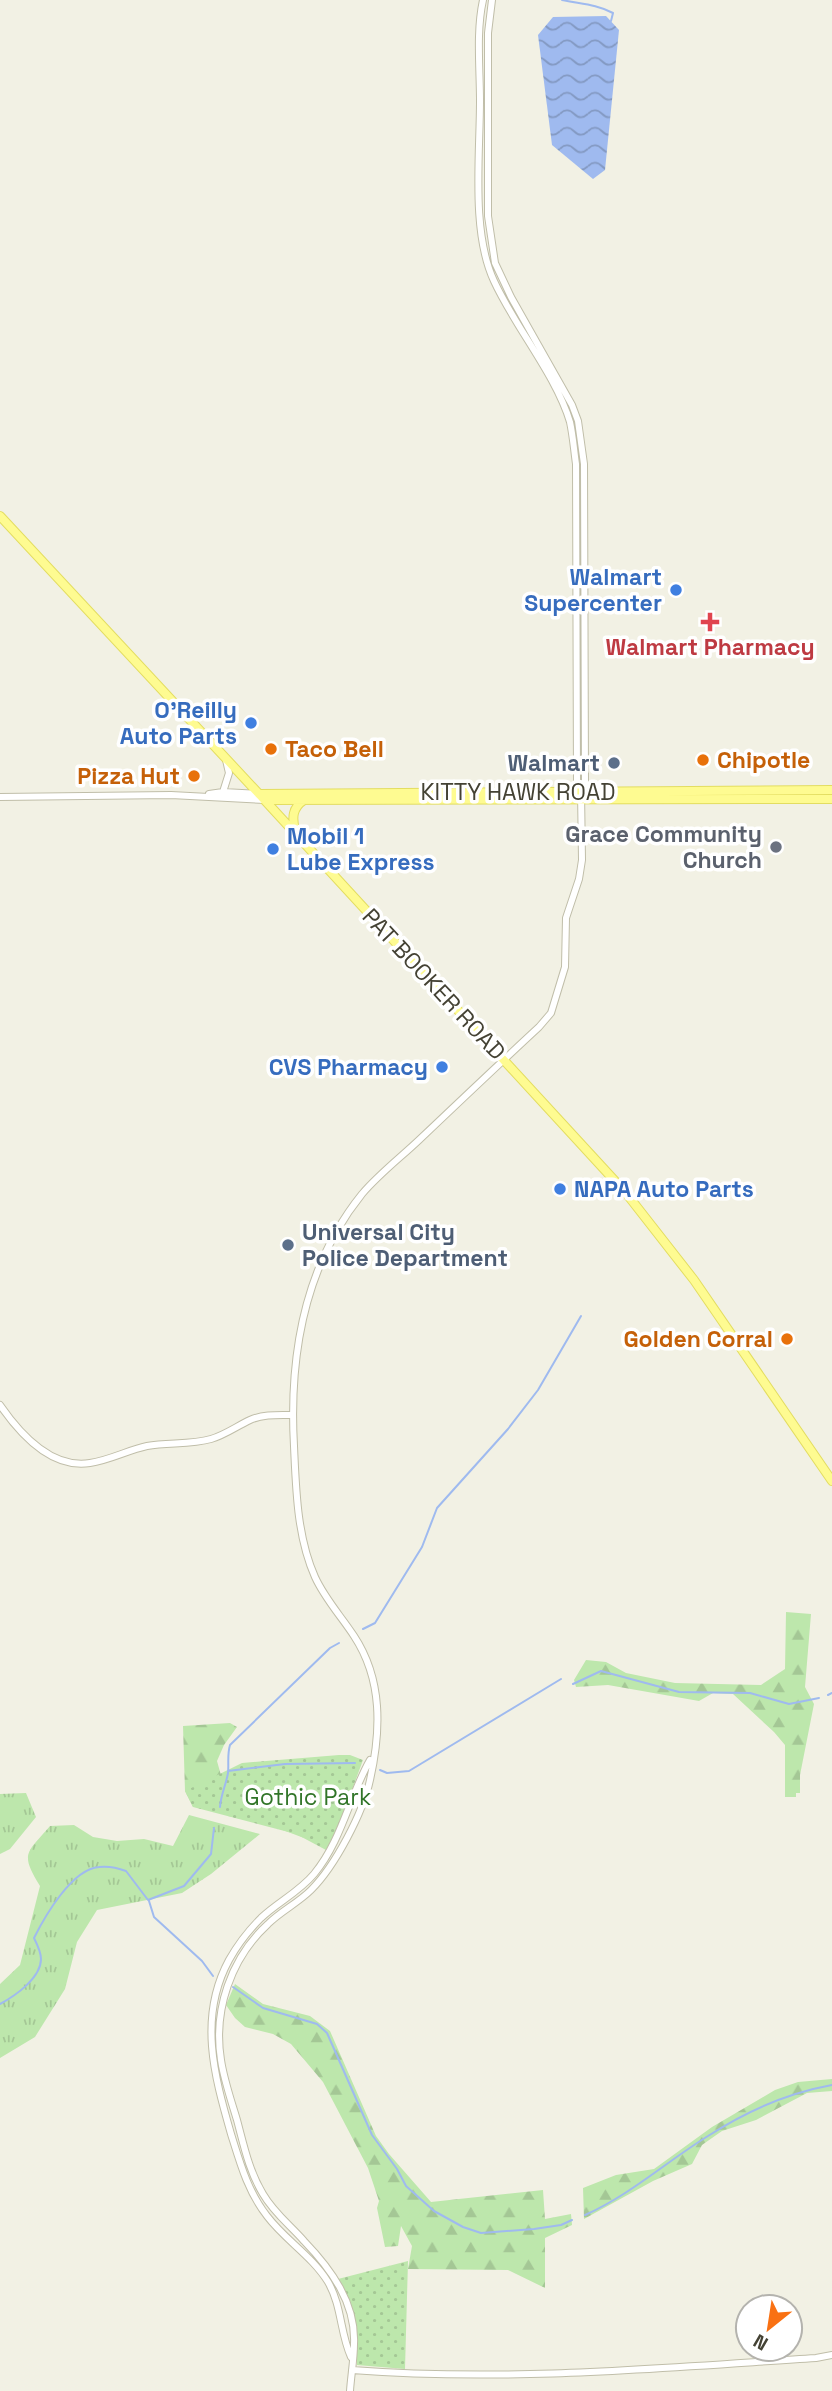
<svg xmlns="http://www.w3.org/2000/svg" width="832" height="2391" font-family="'Space Grotesk',sans-serif">
	<defs>
		<pattern id="grass-tufts" width="24" height="20" patternUnits="userSpaceOnUse" patternTransform="scale(1.75)"><rect width="24" height="20" fill="#bde7ac"/><path d="M3 7l-1-3M5 7V3M7 7l1-3M15 17l-1-3M17 17v-4M19 17l1-3" fill="none" stroke="#a4c795"/></pattern>
		<pattern id="forest-firs" width="22" height="20" patternUnits="userSpaceOnUse" patternTransform="scale(1.75)"><rect width="22" height="20" fill="#bde7ac"/><path d="M5 1l3.5 6h-7zM16 11l3.5 6h-7z" fill="#a4c795"/></pattern>
		<pattern id="park-dots" width="8" height="8" patternUnits="userSpaceOnUse" patternTransform="scale(1.75)"><rect width="8" height="8" fill="#bde7ac"/><path d="M2 2h.1M6 6h.1" fill="none" stroke="#a4c795" stroke-width="1.8" stroke-linecap="round"/></pattern>
		<pattern id="water-waves" width="16" height="10" patternUnits="userSpaceOnUse" patternTransform="scale(1.75)"><rect width="16" height="10" fill="#9fbaef"/><path d="M0 5q4-4 8 0t8 0" fill="none" stroke="#8399c2"/></pattern>
	</defs>
	<rect width="100%" height="100%" fill="#f2f1e4"/>
	<!-- grass -->
	<path fill="url(#grass-tufts)" d="M26 1793 36 1817 10 1849 0 1854V1794Z
		M189 1815 260 1834 211 1874 182 1893 97 1910 77 1942 65 1989 35 2037 0 2058V1984L20 1965 40 1886C20 1853 26 1854 50 1826L74 1825 93 1837 117 1841 144 1839 173 1846Z"/>
	<!-- forest -->
	<path fill="url(#forest-firs)" d="M786 1612 811 1614 805 1687 814 1704 800 1775V1793H796V1797H785V1745L774 1732 733 1694 713 1693 699 1701 608 1685 576 1687 574 1680 586 1660 606 1662 626 1673 675 1683 761 1685 785 1669Z
		M230 1723 237 1727 224 1745 217 1761 222 1779 304 1838 272 1826 228 1816 229 1805 193 1807 185 1791 183 1726Z
		M235 1984 263 2004 310 2016 330 2031 376 2136 389 2154 431 2202 543 2190 545 2219 571 2214 572 2225 545 2238V2288L508 2270 408 2269 412 2246 401 2226 398 2246 385 2247 377 2208 379 2201 368 2168 323 2082 291 2044 273 2034 245 2027 235 2018 226 2005Z
		M832 2079V2091L807 2093 756 2120 722 2131 702 2145 692 2164 653 2181 584 2219 583 2188 616 2175 654 2169 712 2127 775 2090 798 2082Z"/>
	<!-- park -->
	<path fill="url(#park-dots)" d="M339 1755H350L363 1760 337 1831 326 1850 296 1834 193 1807 185 1791 242 1763Z
		M408 2261 405 2369 357 2365 355 2324 338 2279Z"/>
	<!-- water -->
	<path fill="url(#water-waves)" d="M606 16 619 30 605 170 593 179 552 145 538 35 553 17Z"/>
	<g fill="none" stroke-linecap="round" stroke-linejoin="round">
		<!-- stream -->
		<path stroke="#9fbaef" stroke-width="2" d="M562 0C580 4 596 4 613 13L611 21
			M363 1629 375 1623 422 1547 437 1508 508 1429 538 1390 581 1316
			M573 1684 601 1671 679 1692 750 1693 789 1704 819 1698
			M828 1695 832 1693
			M380 1770 387 1773 409 1771 561 1679
			M228 1771 285 1764 355 1763
			M220 1807C221 1794 226 1785 228 1773 229 1764 227 1755 230 1745L330 1648 339 1643
			M149 1901 154 1917 202 1961 213 1976
			M233 1987 263 2008 317 2024 327 2033 372 2135 397 2169 406 2186 434 2211 463 2227 481 2233 534 2229 561 2225 572 2220
			M0 2004C15 1996 41 1978 41 1959 41 1952 37 1944 34 1938 45 1916 72 1869 99 1867 108 1866 118 1868 126 1871L148 1900 184 1886 211 1854 214 1828
			M585 2215C630 2195 666 2162 708 2136 745 2112 788 2093 832 2085"/>
		<!-- minor casing -->
		<g stroke="#c0bea9" stroke-width="8">
			<path id="minor" d="M492 0 488 33V216L495 263 511 297 572 405 578 421 584 464 585 784 581 791
				M223 792 229 773 226 760
				M209 794 223 792 259 794
				M0 797 171 795 265 800
				M0 1405C20 1434 52 1469 90 1463 110 1460 128 1450 147 1446 168 1442 190 1445 211 1439 225 1435 237 1426 250 1420 263 1414 278 1415 292 1415
				M351 2357C340 2333 342 2306 328 2282 312 2256 285 2240 267 2216 248 2192 240 2163 231 2134 214 2075 198 2017 229 1960 238 1944 249 1930 261 1918 278 1902 299 1892 314 1874 342 1840 349 1797 370 1760
				M352 2370C507 2382 661 2368 816 2358L832 2355
				M350 2391C351 2376 354 2359 354 2344 356 2303 331 2269 304 2241 290 2225 274 2213 263 2194 249 2171 244 2146 237 2120 231 2100 224 2080 221 2060 213 2010 231 1958 268 1924 281 1911 298 1903 311 1890 335 1866 363 1813 370 1780 381 1731 383 1680 354 1636 341 1616 325 1599 315 1577 297 1537 296 1489 294 1446 289 1357 304 1266 362 1194 379 1174 400 1158 419 1140 459 1102 499 1064 539 1027L551 1013 565 967 566 918 579 879 582 860 581 791 577 784 576 464C574 450 573 436 570 422 556 375 515 327 494 281 471 232 480 155 480 101 480 68 476 32 483 0"/>
		</g>
		<!-- major casing -->
		<g stroke="#e3dd61" stroke-width="10">
			<path id="major" d="M0 516 259 794 626 1193 694 1280 832 1481
				M259 794 832 790
				M265 800 832 799
				M295 830C292 818 292 808 304 800"/>
		</g>
		<!-- minor -->
		<use href="#minor" stroke="#fff" stroke-width="6"/>
		<!-- major -->
		<use href="#major" stroke="#fefb91" stroke-width="8"/>
	</g>
	<!-- markers -->
	<g fill="#3f7fe0" stroke="#fff" stroke-width="2.5">
		<circle cx="676" cy="590" r="7"/>
		<circle cx="251" cy="723" r="7"/>
		<circle cx="273" cy="849" r="7"/>
		<circle cx="442" cy="1067" r="7"/>
		<circle cx="560" cy="1189" r="7"/>
	</g>
	<path fill="#e0444e" stroke="#fff" stroke-width="2.5" d="M706.5 611.5h7v7h7v7h-7v7h-7v-7h-7v-7h7z"/>
	<g fill="#e8710a" stroke="#fff" stroke-width="2.5">
		<circle cx="271" cy="749" r="7"/>
		<circle cx="703" cy="760" r="7"/>
		<circle cx="194" cy="776" r="7"/>
		<circle cx="787" cy="1339" r="7"/>
	</g>
	<g fill="#5c6f8a" stroke="#fff" stroke-width="2.5">
		<circle cx="614" cy="763" r="7"/>
		<circle cx="288" cy="1245" r="7"/>
	</g>
	<circle fill="#6b7280" stroke="#fff" stroke-width="2.5" cx="776" cy="847" r="7"/>
	<g text-anchor="middle" dominant-baseline="central" stroke-width="7" stroke-linejoin="round" paint-order="stroke">
		<!-- shop labels -->
		<g font-size="23" font-weight="bold" fill="#366cbe" stroke="#fff" text-anchor="end">
			<text x="662" y="577">Walmart<tspan x="662" dy="26">Supercenter</tspan></text>
			<text x="237" y="710">O'Reilly<tspan x="237" dy="26">Auto Parts</tspan></text>
			<text x="287" y="836" text-anchor="start">Mobil 1<tspan x="287" dy="26">Lube Express</tspan></text>
			<text x="428" y="1067">CVS Pharmacy</text>
			<text x="574" y="1189" text-anchor="start">NAPA Auto Parts</text>
		</g>
		<!-- health labels -->
		<g font-size="23" font-weight="bold" fill="#be3a42" stroke="#fff">
			<text x="710" y="647">Walmart Pharmacy</text>
		</g>
		<!-- food labels -->
		<g font-size="23" font-weight="bold" fill="#c56008" stroke="#fff" text-anchor="start">
			<text x="285" y="749">Taco Bell</text>
			<text x="717" y="760">Chipotle</text>
			<text x="180" y="776" text-anchor="end">Pizza Hut</text>
			<text x="773" y="1339" text-anchor="end">Golden Corral</text>
		</g>
		<!-- service labels -->
		<g font-size="23" font-weight="bold" fill="#4e5e75" stroke="#fff" text-anchor="end">
			<text x="600" y="763">Walmart</text>
			<text x="302" y="1232" text-anchor="start">Universal City<tspan x="302" dy="26">Police Department</tspan></text>
		</g>
		<!-- street labels -->
		<g font-size="23" fill="#444234" stroke="#fff">
			<text x="518" y="792">KITTY HAWK ROAD</text>
			<text transform="translate(434 984) rotate(47)">PAT BOOKER ROAD</text>
		</g>
		<!-- worship labels -->
		<g font-size="23" font-weight="bold" fill="#5b616d" stroke="#fff" text-anchor="end">
			<text x="762" y="834">Grace Community<tspan x="762" dy="26">Church</tspan></text>
		</g>
		<!-- park labels -->
		<g font-size="23" fill="#317528" stroke="#fff">
			<text x="308" y="1797">Gothic Park</text>
		</g>
	</g>
	<!-- north arrow -->
	<g transform="translate(769 2328) rotate(210)"><circle r="33" fill="#ffffff" stroke="#b4b3ae" stroke-width="2"/>
	<path d="M0-5L12 26L0 18L-12 26Z" fill="#f97113"/>
	<text y="-10" font-size="19" font-weight="bold" text-anchor="middle" fill="#444234">N</text>
	</g>
</svg>
